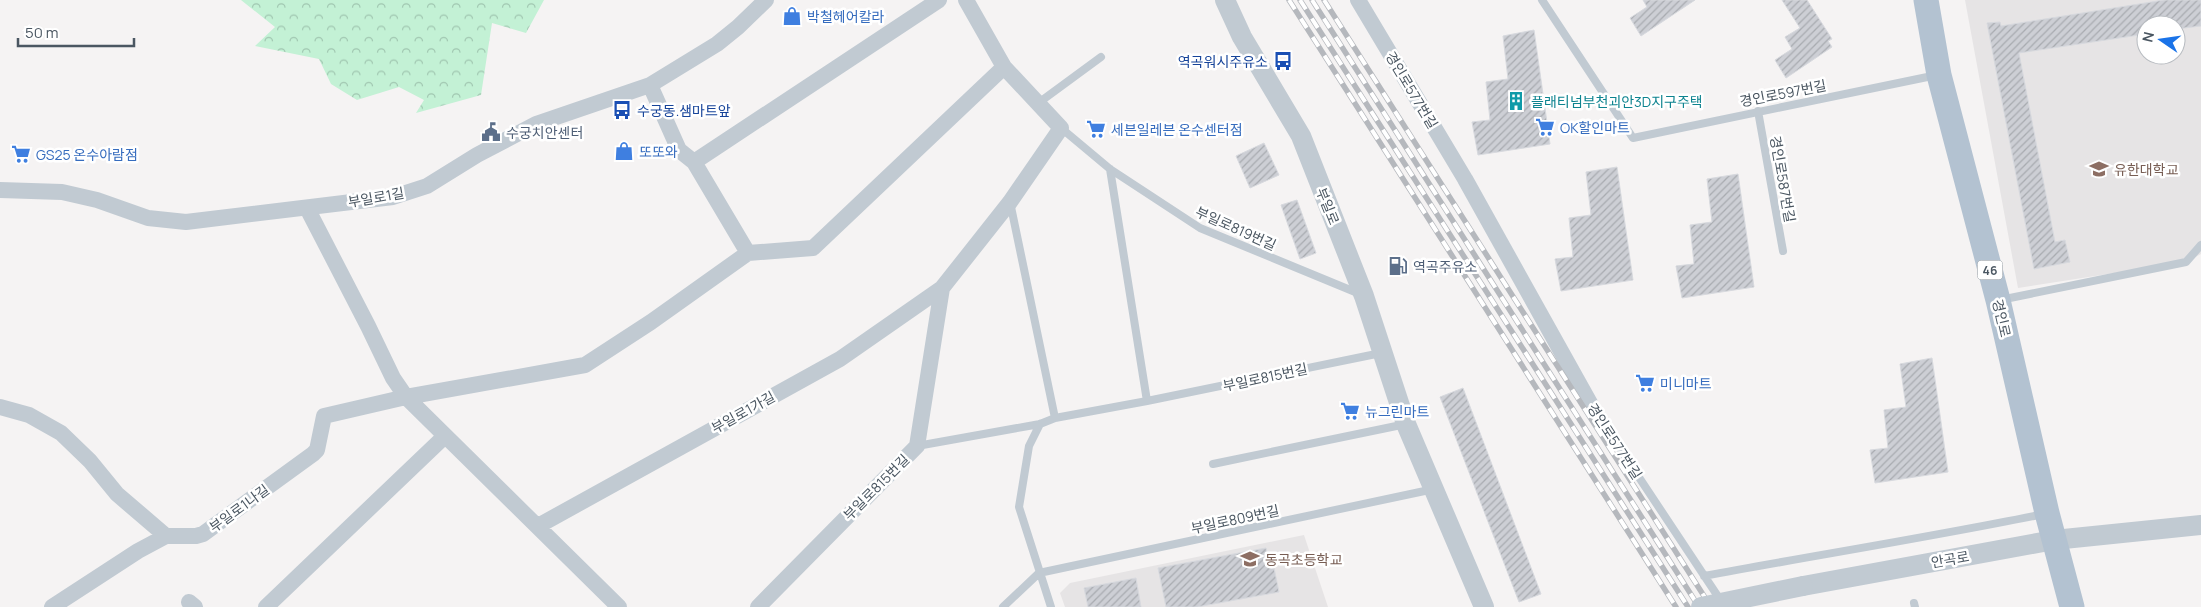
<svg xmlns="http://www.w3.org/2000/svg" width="2201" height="607" font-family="Manrope,'Noto Sans KR',sans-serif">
	<defs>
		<pattern id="forest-crowns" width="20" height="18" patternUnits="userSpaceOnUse" patternTransform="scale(1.25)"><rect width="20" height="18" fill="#c3f1d5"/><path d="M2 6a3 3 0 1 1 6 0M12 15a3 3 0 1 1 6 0" fill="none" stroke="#a0c6b0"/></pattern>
		<pattern id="building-hatch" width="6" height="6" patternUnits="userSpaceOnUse" patternTransform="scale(1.25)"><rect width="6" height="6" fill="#cdcfd5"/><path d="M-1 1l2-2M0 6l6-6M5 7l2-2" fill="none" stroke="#a8abb0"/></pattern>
	</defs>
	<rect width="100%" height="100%" fill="#f5f3f3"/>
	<!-- education -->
	<path fill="#e6e4e5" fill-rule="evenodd" d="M1965 0H2201V254L2186 262 2018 288ZM2146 25H2176V55H2146Z
		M1304 535 1328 607H1065L1060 593 1070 583Z"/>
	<!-- forest -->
	<path fill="url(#forest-crowns)" d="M241 0H544L526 33 492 23 481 95 416 113 424 100 399 87 357 100 331 84 319 59 255 46 275 27Z"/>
	<!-- building -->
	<path fill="url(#building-hatch)" stroke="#d7d9de" d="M1643 0H1695L1641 36 1630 18 1647 7Z
		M1782 0H1807L1832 39 1828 41 1832 47 1786 78 1775 60 1792 49 1785 37 1800 28Z
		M2164 0H2201V26L2176 29V25H2146V34L2019 53 2055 242 2065 240 2070 262 2034 269 1987 23 2000 22 2001 26Z
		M1534 30 1550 144 1478 155 1472 122 1490 120 1486 82 1508 79 1503 36Z
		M1264 143 1279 175 1250 188 1236 156Z
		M1617 167 1633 280 1561 291 1555 259 1573 257 1569 218 1591 215 1586 172Z
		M1738 174 1754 287 1682 298 1676 266 1694 264 1690 225 1712 222 1707 179Z
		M1297 200 1316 253 1300 259 1281 205Z
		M1932 358 1948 472 1875 483 1870 450 1888 448 1884 410 1906 407 1900 364Z
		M1463 388 1541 594 1519 602 1440 397Z
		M1266 548 1269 563H1273L1279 592 1197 607H1166L1158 568Z
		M1136 578 1141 607H1088L1084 588Z"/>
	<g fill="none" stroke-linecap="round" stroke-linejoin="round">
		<!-- service -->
		<path stroke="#c1cad2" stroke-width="8" d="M1542 0 1633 138 1937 75
			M1037 104 1101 57
			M1758 111 1783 251
			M1061 128 1110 169 1200 228 1360 294
			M1110 169 1147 401
			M1010 202 1055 418
			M2000 300 2186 262 2201 245
			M1591 405 1721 601
			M1040 424 1029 446 1019 507 1051 607
			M917 446 1040 424 1055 418 1147 401 1381 353
			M1213 464 1406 424
			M1704 576C1817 555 1931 537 2044 514
			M1914 603 1915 607
			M1003 607 1039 573 1434 489"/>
		<!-- minor -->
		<path stroke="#c1cad2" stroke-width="16" d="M1358 0 1465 179 1591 405
			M650 85 679 150 694 162 748 253
			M694 162 939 0
			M0 190 62 192 97 200 148 218 186 222 393 197 427 186 477 155 536 124 650 85 717 44 738 27 766 0
			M307 208 368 326 393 378 406 397 619 607
			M0 407 29 415 61 433 90 461 117 494 166 536
			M538 526 840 359 942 288
			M189 602 195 607
			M52 607 138 551 166 536H196L203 534 313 454 317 450 324 416 406 397 585 365 651 322 748 253 813 248 1004 67
			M266 607 445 436
			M758 607 917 446 942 288 1010 202 1061 128 1004 67 966 0"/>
		<!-- tertiary -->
		<path stroke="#c1cad2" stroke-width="20" d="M1225 0 1242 37 1301 136 1364 296 1406 424 1484 607
			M1803 586 2054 540 2201 525"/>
		<!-- primary -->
		<path stroke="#b3c2d1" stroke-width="25" d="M1926 0 1939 75 1998 300 2047 513 2072 607"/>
		<!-- rail casing -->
		<g stroke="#b5b8bd" stroke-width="5.5">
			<path id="rail" d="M1289 0 1676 607
				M1300 0 1688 607
				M1312 0 1699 607
				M1324 0 1711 607"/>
		</g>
		<!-- rail -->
		<use href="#rail" stroke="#fff" stroke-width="4" stroke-dasharray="11" stroke-linecap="butt"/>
		<!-- tertiary-bridge -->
		<path stroke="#c1cad2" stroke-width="20" d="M1701 607 1803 586"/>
	</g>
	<!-- icons -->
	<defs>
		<g id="shop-bare" transform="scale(1.5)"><path d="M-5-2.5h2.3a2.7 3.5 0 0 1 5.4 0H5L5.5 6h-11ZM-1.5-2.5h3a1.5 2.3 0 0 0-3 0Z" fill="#3f7fe0" stroke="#fff" stroke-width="2.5" paint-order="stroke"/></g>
		<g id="bus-bare" transform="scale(1.5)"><path d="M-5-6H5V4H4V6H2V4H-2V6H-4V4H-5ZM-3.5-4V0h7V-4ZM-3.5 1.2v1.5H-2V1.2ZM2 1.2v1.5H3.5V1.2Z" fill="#1a4fb4" stroke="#fff" stroke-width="2.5" paint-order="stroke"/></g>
		<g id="building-bare" transform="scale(1.5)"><path d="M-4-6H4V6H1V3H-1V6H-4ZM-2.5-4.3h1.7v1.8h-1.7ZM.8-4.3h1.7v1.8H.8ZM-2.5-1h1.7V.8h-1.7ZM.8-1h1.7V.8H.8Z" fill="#0f9aa8" stroke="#fff" stroke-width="2.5" paint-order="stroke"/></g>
		<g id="supermarket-bare" transform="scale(1.5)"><path d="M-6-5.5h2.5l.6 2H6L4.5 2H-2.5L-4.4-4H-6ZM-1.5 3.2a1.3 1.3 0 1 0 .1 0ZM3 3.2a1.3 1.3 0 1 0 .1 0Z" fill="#3f7fe0" stroke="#fff" stroke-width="2.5" paint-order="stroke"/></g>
		<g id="civic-bare" transform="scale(1.5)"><path d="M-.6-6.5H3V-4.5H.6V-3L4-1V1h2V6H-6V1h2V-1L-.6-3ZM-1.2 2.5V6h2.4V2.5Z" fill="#5c6f8a" stroke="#fff" stroke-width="2.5" paint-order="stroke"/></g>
		<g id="university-bare" transform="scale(1.5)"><path d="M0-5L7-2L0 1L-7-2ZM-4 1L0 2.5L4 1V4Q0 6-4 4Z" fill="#8d6e63" stroke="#fff" stroke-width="2.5" paint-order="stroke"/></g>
		<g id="fuel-bare" transform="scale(1.5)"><path d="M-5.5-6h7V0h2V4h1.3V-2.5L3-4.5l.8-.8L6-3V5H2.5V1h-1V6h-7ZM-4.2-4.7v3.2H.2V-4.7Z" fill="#5c6f8a" stroke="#fff" stroke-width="2.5" paint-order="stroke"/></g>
		<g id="school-bare" transform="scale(1.5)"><path d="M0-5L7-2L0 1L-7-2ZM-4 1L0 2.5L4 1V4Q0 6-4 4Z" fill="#8d6e63" stroke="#fff" stroke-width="2.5" paint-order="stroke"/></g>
	</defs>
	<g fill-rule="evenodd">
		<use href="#shop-bare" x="792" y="16"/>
		<use href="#bus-bare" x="1283" y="61"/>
		<use href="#building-bare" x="1516" y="101"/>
		<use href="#bus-bare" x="622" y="110"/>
		<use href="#supermarket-bare" x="1545" y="127"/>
		<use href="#supermarket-bare" x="1096" y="129"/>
		<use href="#civic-bare" x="491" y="132"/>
		<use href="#shop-bare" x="624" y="151"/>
		<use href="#supermarket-bare" x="21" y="154"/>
		<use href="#university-bare" x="2099" y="169"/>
		<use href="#fuel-bare" x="1398" y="266"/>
		<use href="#supermarket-bare" x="1645" y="383"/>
		<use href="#supermarket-bare" x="1350" y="411"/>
		<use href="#school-bare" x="1250" y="559"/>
	</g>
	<g text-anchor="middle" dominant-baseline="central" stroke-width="5" stroke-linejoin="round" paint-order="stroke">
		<!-- shield labels -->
		<rect fill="#fff" stroke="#808990" stroke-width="1" x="1977.5" y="260.5" width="25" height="19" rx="4"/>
		<g font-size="12" font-weight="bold" fill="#4a5661">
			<text x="1990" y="270">46</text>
		</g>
		<!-- shop labels -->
		<g font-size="14" fill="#366cbe" stroke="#fff" text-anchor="start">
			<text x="807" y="16">박철헤어칼라</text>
			<text x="1560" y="127">OK할인마트</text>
			<text x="1111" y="129">세븐일레븐 온수센터점</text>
			<text x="639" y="151">또또와</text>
			<text x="36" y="154">GS25 온수아람점</text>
			<text x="1660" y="383">미니마트</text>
			<text x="1365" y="411">뉴그린마트</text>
		</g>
		<!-- transit labels -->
		<g font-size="14" fill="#164399" stroke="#fff" text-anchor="end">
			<text x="1268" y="61">역곡워시주유소</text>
			<text x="637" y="110" text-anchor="start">수궁동.샘마트앞</text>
		</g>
		<!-- street labels -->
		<g font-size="14" fill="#4a5661" stroke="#fff">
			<text transform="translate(1412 90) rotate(59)">경인로577번길</text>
			<text transform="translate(1783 93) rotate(-11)">경인로597번길</text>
			<text transform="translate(1783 179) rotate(80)">경인로587번길</text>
			<text transform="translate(376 197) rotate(-10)">부일로1길</text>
			<text transform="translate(1328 206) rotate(68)">부일로</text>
			<text transform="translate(1236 228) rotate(24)">부일로819번길</text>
			<text transform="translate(2002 318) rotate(77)">경인로</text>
			<text transform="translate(1265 377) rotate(-12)">부일로815번길</text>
			<text transform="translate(743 412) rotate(-29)">부일로1가길</text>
			<text transform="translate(1615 441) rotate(57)">경인로577번길</text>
			<text transform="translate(876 487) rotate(-45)">부일로815번길</text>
			<text transform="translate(239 508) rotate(-36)">부일로1나길</text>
			<text transform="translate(1235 519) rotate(-12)">부일로809번길</text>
			<text transform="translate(1950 559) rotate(-10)">안곡로</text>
		</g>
		<!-- culture labels -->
		<g font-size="14" fill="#0d838f" stroke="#fff" text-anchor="start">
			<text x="1531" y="101">플래티넘부천괴안3D지구주택</text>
		</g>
		<!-- service labels -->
		<g font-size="14" fill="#4e5e75" stroke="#fff" text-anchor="start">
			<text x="506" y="132">수궁치안센터</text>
			<text x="1413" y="266">역곡주유소</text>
		</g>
		<!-- education labels -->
		<g font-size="14" fill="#785e54" stroke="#fff" text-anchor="start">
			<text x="2114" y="169">유한대학교</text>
			<text x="1265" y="559">동곡초등학교</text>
		</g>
	</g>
	<!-- north arrow -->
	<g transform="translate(2161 40) rotate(283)"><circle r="24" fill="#ffffff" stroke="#b7bbc0"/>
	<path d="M0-4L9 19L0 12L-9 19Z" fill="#1a73e8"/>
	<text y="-8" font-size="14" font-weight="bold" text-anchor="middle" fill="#4a5661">N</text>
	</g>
	<!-- scale -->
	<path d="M18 38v8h116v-8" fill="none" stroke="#4a5661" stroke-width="2.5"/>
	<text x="25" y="38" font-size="15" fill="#4a5661" stroke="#ffffff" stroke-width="4" paint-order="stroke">50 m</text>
</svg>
